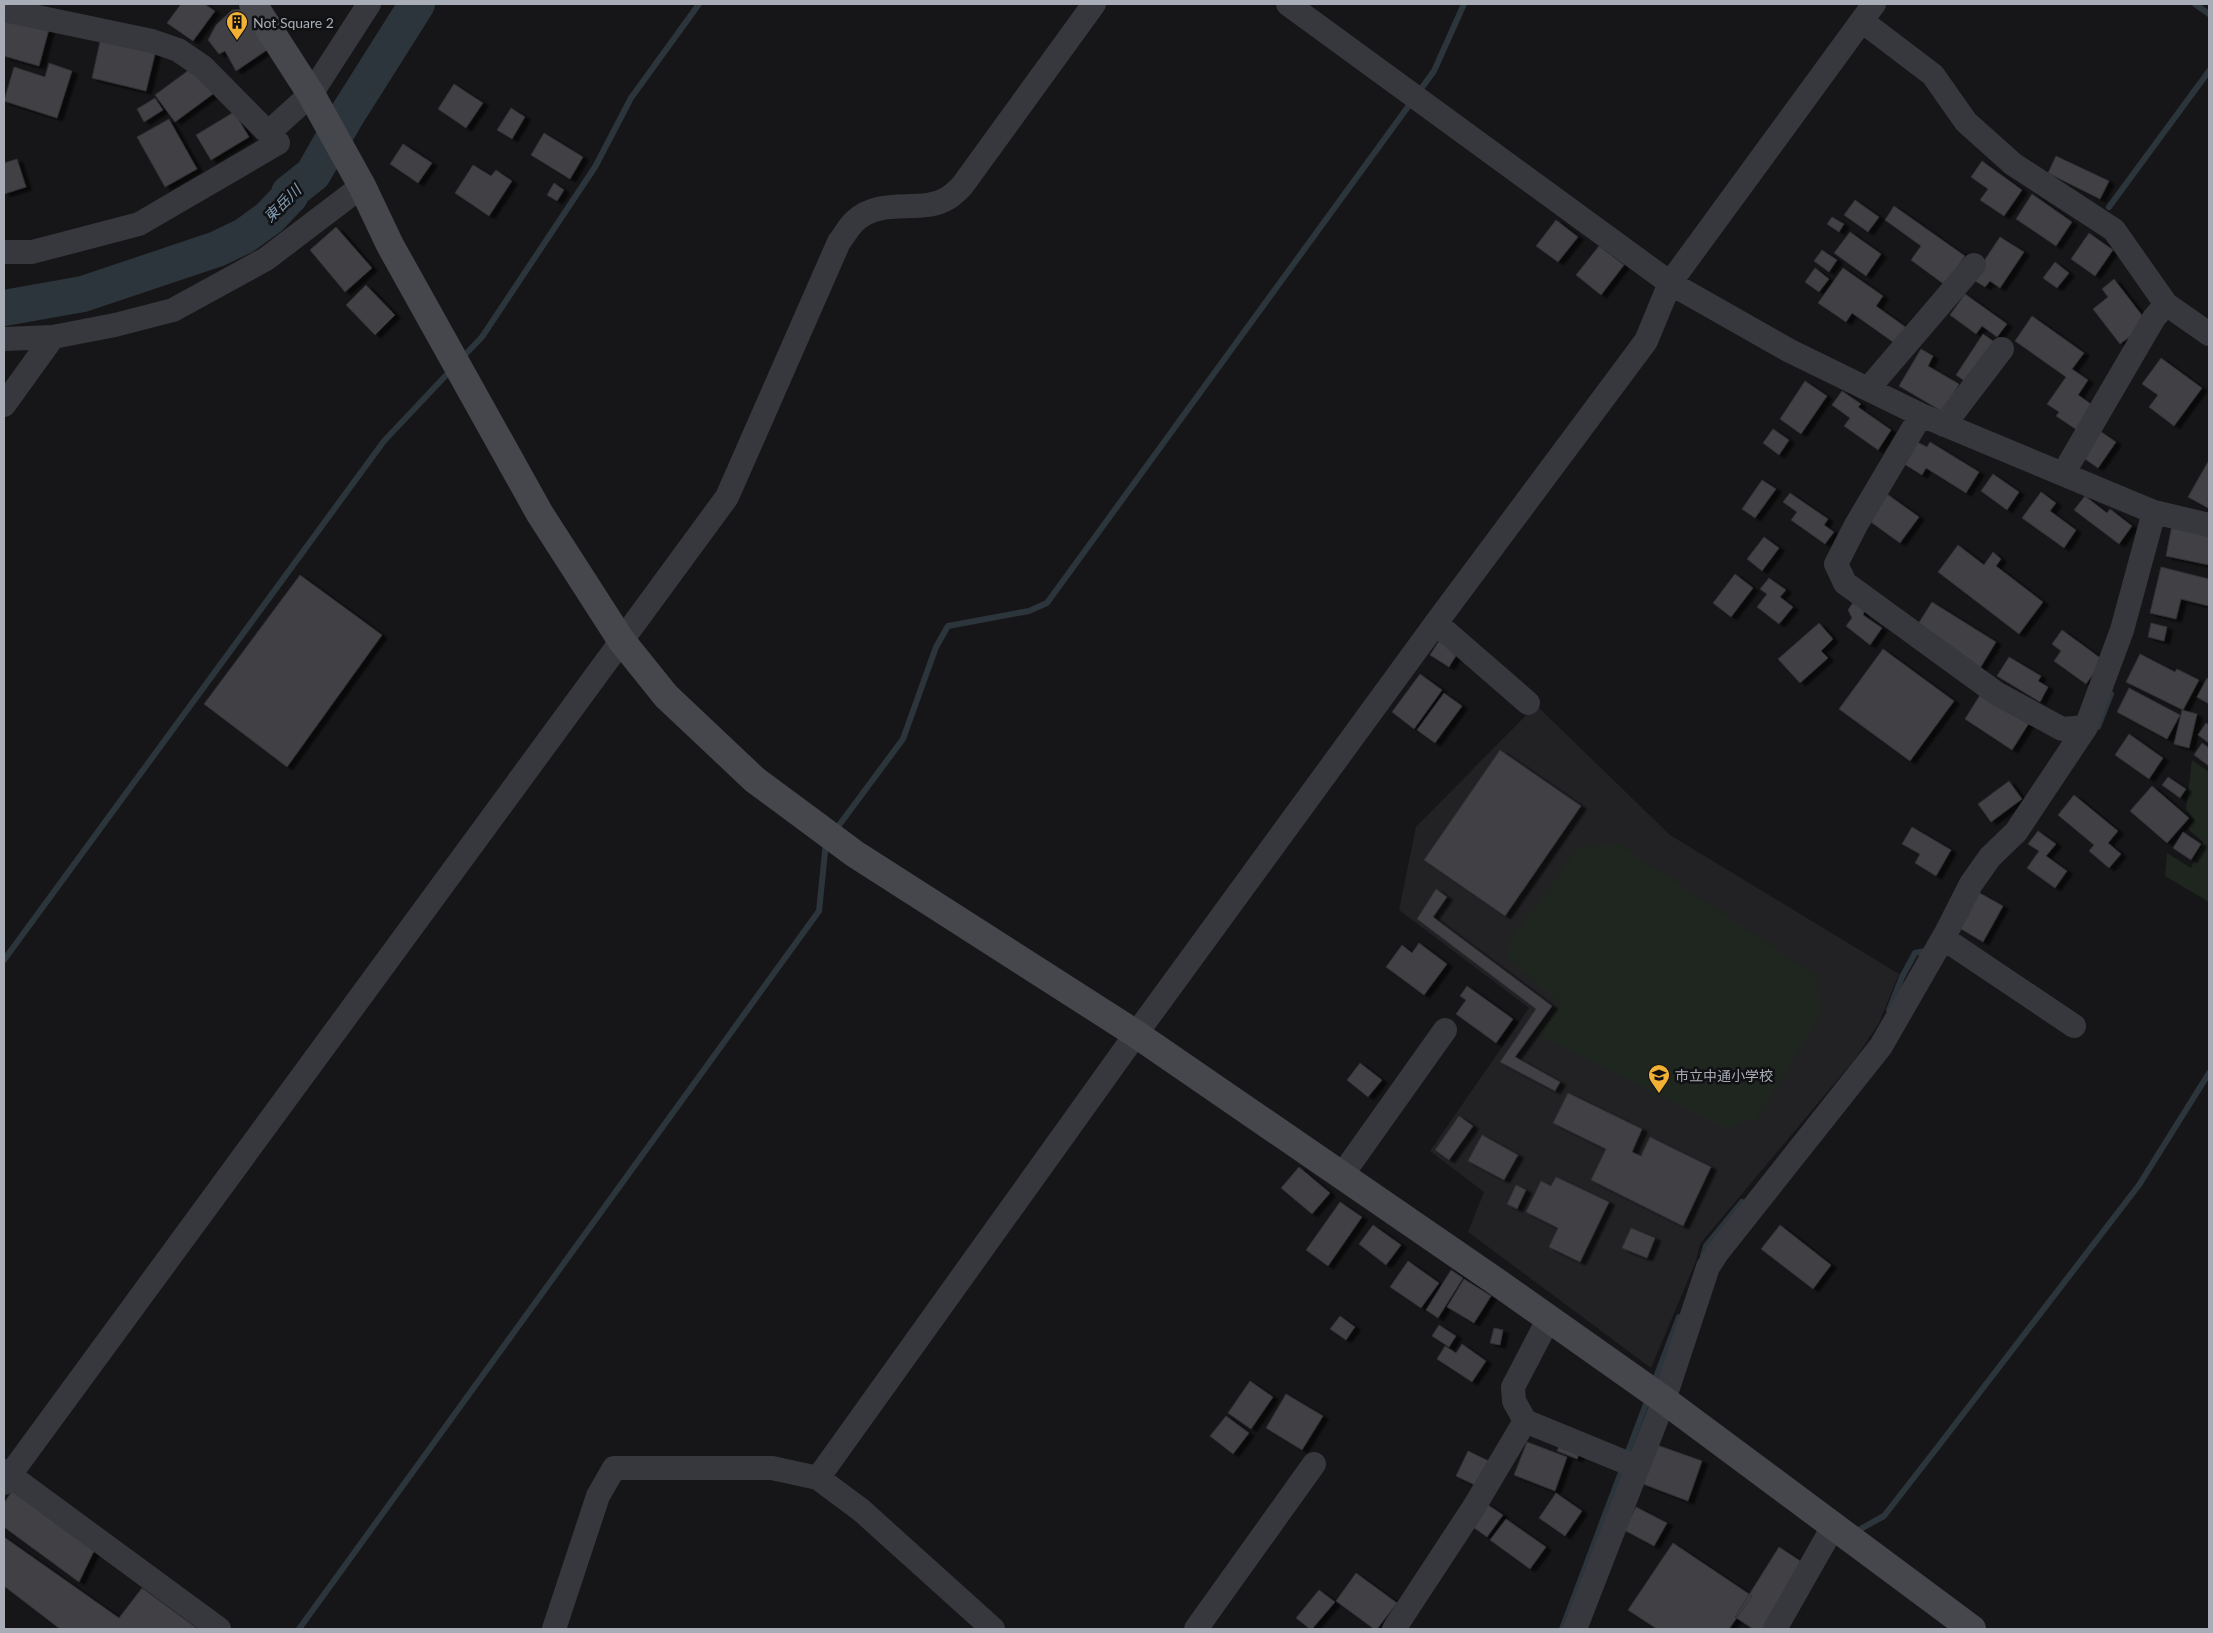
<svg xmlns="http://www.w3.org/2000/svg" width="2213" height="1633" font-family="Lato,'Noto Sans JP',sans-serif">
	<defs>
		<filter id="shadow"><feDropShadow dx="5.5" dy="3" stdDeviation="1" flood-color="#0009"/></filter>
	</defs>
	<rect width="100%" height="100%" fill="#161618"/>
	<!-- built -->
	<path fill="#222225" d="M1536 705 1670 835 1899 974 1879 1023 1855 1059 1700 1244 1696 1261 1651 1368 1468 1232 1484 1192 1430 1151 1529 1008 1399 910 1416 827Z"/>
	<!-- green -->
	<path fill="#1e261f" d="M2192 760 2209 772V902L2165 876 2167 853 2191 868 2203 842 2188 829 2194 819 2186 809Z
		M1619 844 1815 975 1822 1015 1756 1119 1726 1129 1538 1036 1561 1003 1508 960 1509 941 1579 847Z"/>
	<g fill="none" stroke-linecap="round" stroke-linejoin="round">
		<!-- stream -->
		<path stroke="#2c353c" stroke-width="6" d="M2195 4 2209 14
			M2109 207 2209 71
			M461 359 482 337 595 167 631 98 699 4
			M2098 727 2111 694
			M834 832 903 739 936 647 948 626 1029 611 1047 603 1434 71 1464 4
			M4 960 384 441 451 370
			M1889 1010 1902 977 1915 953 1930 950
			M1703 1256 1706 1246 1742 1202
			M1653 1385 1679 1317
			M1626 1457 1649 1396
			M1855 1532 1884 1516 1940 1444 2139 1185 2209 1073
			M299 1629 819 911 826 842
			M1562 1629 1623 1467"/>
		<!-- river -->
		<path stroke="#2c353c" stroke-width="36" d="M4 308 83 294 217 249 244 236 269 218 290 196 289 193 313 174 345 118 417 4"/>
	</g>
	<!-- building -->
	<path fill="#404145" stroke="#303034" filter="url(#shadow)" d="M181 4H207L206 5 215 11 193 41 167 23Z
		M245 9 267 50 236 71 225 51 219 54 208 40 216 25 232 10Z
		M4 17 49 29 39 66 4 56Z
		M101 37 156 50 146 91 92 78Z
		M49 63 72 71 57 118 4 101 14 67 45 77Z
		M193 67 213 94 175 122 155 95Z
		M454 84 483 103 466 128 438 109Z
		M155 98 163 110 144 122 137 109Z
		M511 108 525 117 512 139 497 130Z
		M234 112 249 137 211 160 196 135Z
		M169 119 197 169 165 187 137 137Z
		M544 133 583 157 570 179 531 155Z
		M403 144 432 163 418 183 390 164Z
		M2056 156 2109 181 2100 199 2048 173Z
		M17 159 26 187 4 194V163Z
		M1982 161 2022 190 2004 216 1980 200 1988 189 1971 177Z
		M473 165 491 176 496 170 512 181 489 216 455 193Z
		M554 183 564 190 557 201 547 195Z
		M2032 194 2072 222 2056 246 2016 219Z
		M1855 200 1879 217 1868 232 1844 215Z
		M1894 206 1965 256 1945 285 1911 260 1921 246 1885 220Z
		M1832 217 1844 224 1839 232 1827 224Z
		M1556 220 1578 237 1558 262 1536 246Z
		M336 227 372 268 345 292 310 250Z
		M1850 232 1881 254 1866 276 1834 253Z
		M2089 233 2113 250 2095 276 2071 259Z
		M2000 237 2024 252 2000 288 1990 281 1985 287 1972 279Z
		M1599 246 1624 265 1601 295 1576 275Z
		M1822 250 1837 260 1829 272 1814 261Z
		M2055 262 2069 273 2057 288 2043 278Z
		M1815 268 1829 279 1819 292 1805 282Z
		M1843 268 1883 296 1876 306 1911 331 1900 347 1852 313 1846 322 1818 303Z
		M2114 279 2148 323 2120 344 2093 309 2108 297 2102 289Z
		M366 285 395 315 375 335 346 305Z
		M1965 294 2007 324 1997 337 1982 326 1976 334 1950 315Z
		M2032 316 2084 353 2072 369 2088 380 2078 395 2097 408 2080 432 2056 416 2059 412 2047 404 2066 377 2015 341Z
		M1983 334 1996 343 1969 384 1956 375Z
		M1921 349 1933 356 1928 366 1959 384 1943 412 1899 386Z
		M2161 358 2202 388 2174 426 2149 407 2158 395 2142 384Z
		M1805 381 1827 396 1801 434 1780 419Z
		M1842 391 1861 404 1858 407 1891 430 1878 450 1844 426 1850 418 1832 405Z
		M1773 429 1789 440 1779 455 1763 443Z
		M2100 431 2116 442 2098 468 2082 457Z
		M1917 442 1927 447 1930 442 1979 472 1966 493 1926 468 1922 475 1904 464Z
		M2209 460V506L2208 508 2188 497Z
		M1993 474 2019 492 2007 510 1981 491Z
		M1762 480 1776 489 1755 518 1742 509Z
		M2041 492 2056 503 2050 511 2076 530 2064 548 2022 518Z
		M1790 493 1828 519 1824 525 1834 532 1825 544 1791 520 1797 512 1783 502Z
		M1887 494 1919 517 1900 543 1868 520Z
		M2085 496 2107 513 2110 509 2132 526 2119 544 2074 510Z
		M2172 525 2209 533V565L2166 556Z
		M1764 537 1779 548 1762 571 1747 559Z
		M1958 545 1984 565 1993 552 2001 559 1996 566 2043 602 2019 634 1938 572Z
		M2161 567 2209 579V606L2181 599 2176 619 2150 613Z
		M1735 574 1753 588 1731 617 1713 603Z
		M300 575 382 635 287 767 204 704Z
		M1769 578 1786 590 1780 597 1793 607 1779 624 1757 607 1767 594 1760 589Z
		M1854 601 1865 609 1863 615 1882 628 1870 645 1846 626 1852 618 1848 610Z
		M1932 602 1996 642 1977 673 1913 632Z
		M1819 623 1833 639 1821 651 1828 658 1800 683 1778 659Z
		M2151 623 2167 627 2164 641 2148 637Z
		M2062 630 2103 660 2086 684 2054 661 2061 651 2052 644Z
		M1439 641 1457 654 1449 667 1430 655Z
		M1883 649 1954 701 1910 761 1839 709Z
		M2140 654 2175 672 2177 669 2199 680 2183 710 2126 682Z
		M2009 657 2041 676 2038 681 2048 687 2040 702 1997 676Z
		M1420 674 1442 690 1414 729 1392 712Z
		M2207 678 2209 679V704L2197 697Z
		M2129 688 2180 715 2167 739 2117 712Z
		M1982 692 2029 723 2012 750 1965 719Z
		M1444 693 1462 706 1435 743 1417 730Z
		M2182 710 2197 714 2189 748 2174 744Z
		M2206 723 2209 725V743L2198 735Z
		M2129 734 2163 758 2149 779 2115 755Z
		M2202 743 2209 748V766L2194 755Z
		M1500 750 1581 806 1505 916 1424 860Z
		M2168 777 2186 789 2180 798 2162 785Z
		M2009 781 2022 799 1991 822 1978 804Z
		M2152 786 2189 818 2167 843 2130 811Z
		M2074 795 2118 831 2108 843 2121 854 2109 868 2089 851 2094 845 2058 815Z
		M1912 827 1951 850 1936 876 1915 863 1920 854 1902 844Z
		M2038 831 2056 844 2046 856 2067 871 2055 888 2027 868 2039 851 2028 844Z
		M2183 832 2201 844 2191 860 2173 848Z
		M1436 889 1447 897 1433 917 1552 1006 1515 1057 1560 1082 1555 1091 1500 1062 1536 1009 1417 919Z
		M1976 891 2003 906 1983 942 1956 926Z
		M1419 943 1447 964 1424 995 1386 967 1402 945 1412 953Z
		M1467 986 1513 1019 1496 1043 1456 1014 1466 1000 1460 996Z
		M1360 1063 1382 1080 1368 1097 1347 1080Z
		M1568 1093 1642 1129 1632 1152 1641 1156 1650 1137 1711 1167 1683 1226 1591 1180 1606 1149 1553 1123Z
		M1459 1116 1473 1126 1449 1160 1435 1150Z
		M1482 1135 1518 1155 1504 1180 1468 1161Z
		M1299 1167 1330 1193 1312 1214 1281 1188Z
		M1556 1177 1609 1202 1580 1262 1549 1247 1558 1228 1526 1212 1541 1181 1551 1186Z
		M1516 1185 1526 1190 1517 1209 1507 1204Z
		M1340 1202 1362 1217 1328 1266 1306 1250Z
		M1373 1225 1401 1245 1386 1265 1359 1244Z
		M1780 1225 1831 1265 1813 1289 1761 1249Z
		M1631 1228 1655 1238 1647 1258 1622 1248Z
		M1408 1261 1439 1283 1421 1308 1390 1287Z
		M1451 1270 1463 1278 1438 1318 1426 1310Z
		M1464 1279 1491 1296 1474 1323 1447 1307Z
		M1340 1316 1355 1327 1346 1340 1330 1329Z
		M1439 1325 1456 1336 1449 1347 1432 1336Z
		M1494 1328 1503 1330 1500 1345 1490 1343Z
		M1462 1344 1486 1361 1472 1382 1437 1359 1445 1346 1456 1353Z
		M1250 1381 1273 1397 1251 1429 1228 1413Z
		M1286 1394 1323 1416 1302 1450 1266 1428Z
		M1226 1416 1249 1433 1233 1454 1210 1436Z
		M1562 1440 1582 1447 1577 1459 1557 1451Z
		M1527 1442 1567 1457 1555 1491 1514 1475Z
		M1657 1445 1702 1461 1688 1501 1643 1484Z
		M1468 1451 1489 1461 1477 1486 1456 1476Z
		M12 1491 94 1551 79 1582 4 1527V1503Z
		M1556 1493 1582 1511 1565 1536 1539 1518Z
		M1485 1503 1503 1515 1487 1537 1470 1525Z
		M1636 1507 1667 1523 1654 1546 1624 1530Z
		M1506 1519 1546 1547 1530 1569 1490 1540Z
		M4 1537 119 1618 142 1588 198 1629H60L4 1586Z
		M1673 1543 1752 1596 1729 1629H1657L1628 1610Z
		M1779 1547 1805 1564 1763 1629H1753L1735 1617Z
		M1356 1573 1397 1603 1377 1629H1374L1336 1601Z
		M1319 1590 1335 1602 1312 1629H1310L1296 1618Z"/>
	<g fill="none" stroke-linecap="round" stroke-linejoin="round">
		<!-- street -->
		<path stroke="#37383d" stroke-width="24" d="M1288 4 1670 283 1790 351 1921 415 2154 512 2209 525
			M4 10 152 41 178 50 203 67 278 143 139 224 32 252H4
			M1862 21 1933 75 1966 122 2013 164 2114 230 2166 304 2209 334
			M268 133 311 94 369 4
			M4 339 53 337 115 325 173 310 266 259 362 186
			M1868 389 1974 265
			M4 405 53 337
			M1921 415 1856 525 1836 564 1845 583 1996 693 2062 729 2086 727
			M1944 425 2002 349
			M2063 474 2154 318 2166 304
			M1436 623 1528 703
			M1943 938 2074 1026
			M1342 1175 1445 1030
			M1525 1421 1637 1467
			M4 1471 219 1629
			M4 1483 727 497 839 242C844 236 849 226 855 221 881 196 921 215 948 198 953 195 958 190 962 186L1094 4
			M554 1629 598 1496 614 1468H772L818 1478
			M993 1629 861 1510 818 1478 1136 1034 1436 623 1646 341 1670 283 1874 4
			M1196 1629 1314 1464
			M1394 1629 1474 1507 1525 1421 1514 1401 1513 1387 1548 1320
			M1575 1629 1664 1400 1708 1267 1717 1253 1881 1046 1946 933 1971 884 1990 857 2016 832 2086 727 2122 630 2154 512
			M1775 1629 1834 1525"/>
		<!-- secondary -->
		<path stroke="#45474d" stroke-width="28" d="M253 4 311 94 362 186 390 245 540 514 621 640 666 696 755 780 855 854 1136 1034 1494 1280 1664 1400 1972 1629"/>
	</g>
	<!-- icons -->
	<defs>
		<g id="building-pin" transform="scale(1.125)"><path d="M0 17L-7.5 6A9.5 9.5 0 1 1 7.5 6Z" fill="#f2b134" stroke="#111113"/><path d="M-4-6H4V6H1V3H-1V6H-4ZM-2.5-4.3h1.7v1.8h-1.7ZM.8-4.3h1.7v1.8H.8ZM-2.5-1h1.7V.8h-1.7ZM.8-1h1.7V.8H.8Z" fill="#111"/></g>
		<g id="school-pin" transform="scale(1.125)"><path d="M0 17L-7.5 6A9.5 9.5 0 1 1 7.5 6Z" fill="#f2b134" stroke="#111113"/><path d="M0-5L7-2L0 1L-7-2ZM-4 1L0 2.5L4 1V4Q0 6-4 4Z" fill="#111"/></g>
	</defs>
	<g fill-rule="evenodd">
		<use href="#building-pin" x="237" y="22"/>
		<use href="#school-pin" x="1659" y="1075"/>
	</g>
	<g text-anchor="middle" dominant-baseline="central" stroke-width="5" stroke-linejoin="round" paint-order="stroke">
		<!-- poi labels -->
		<g font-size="14" fill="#a8adb8" stroke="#111113" text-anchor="start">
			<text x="253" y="22">Not Square 2</text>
			<text x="1675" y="1075">市立中通小学校</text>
		</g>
		<!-- water labels -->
		<g font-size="15" font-style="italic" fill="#7f9bb3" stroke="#111113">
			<text transform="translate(282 203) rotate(-45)">東岳川</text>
		</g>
	</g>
	<!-- border -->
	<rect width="2213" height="1633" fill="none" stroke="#a8adb8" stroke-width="10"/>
</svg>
